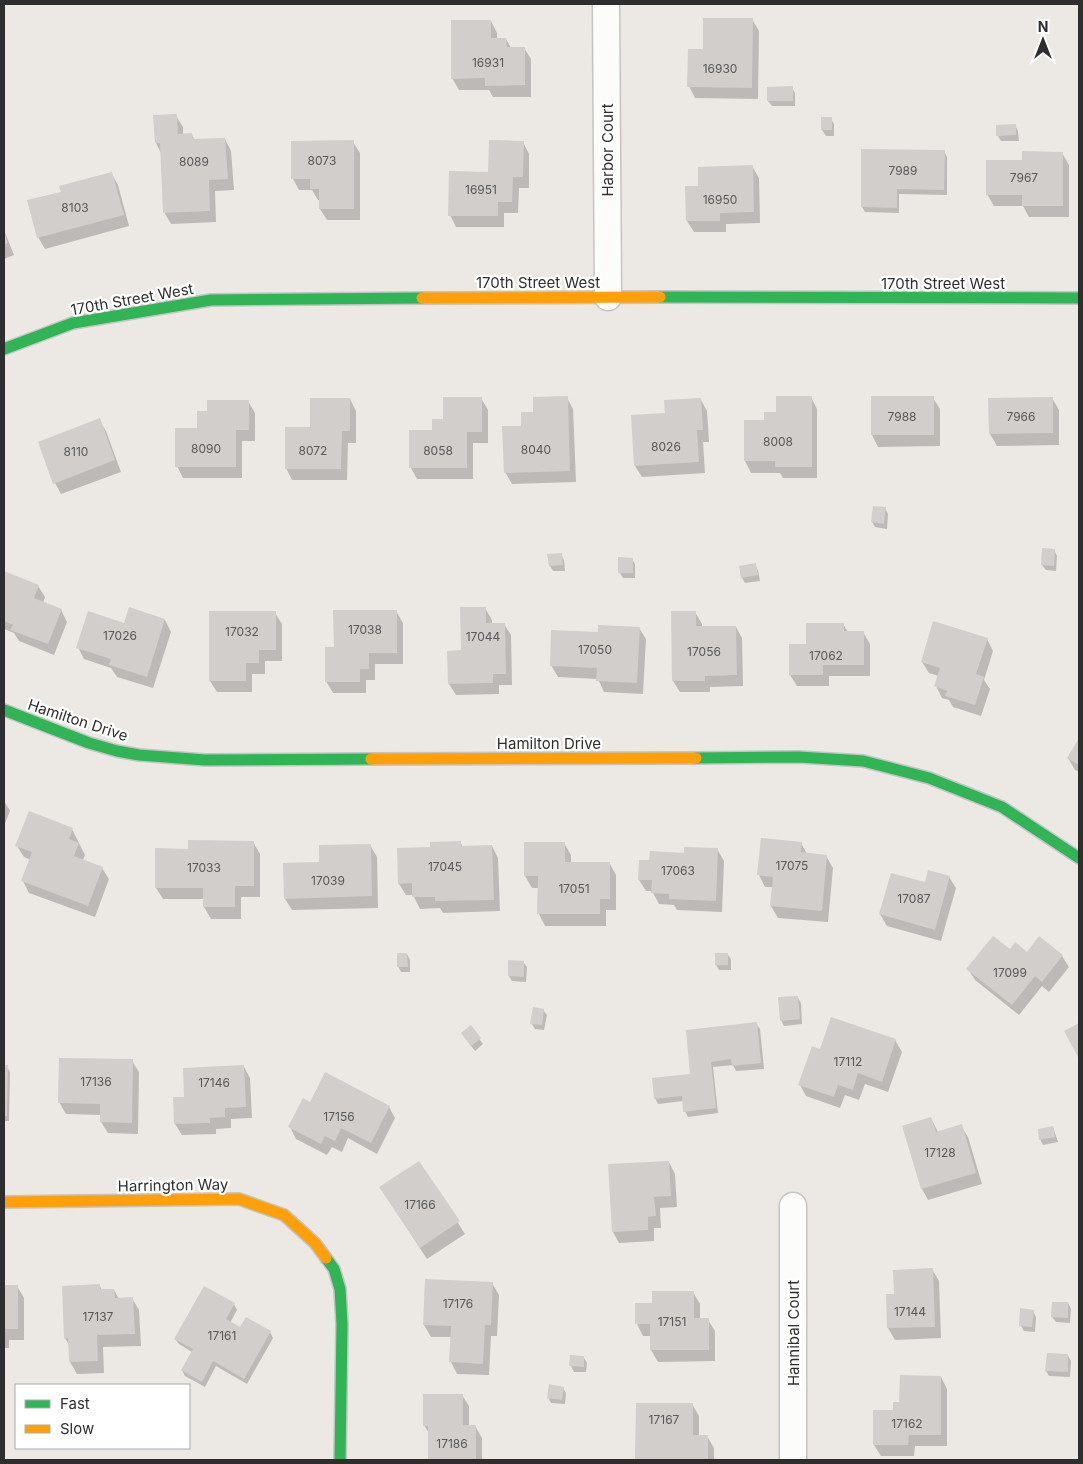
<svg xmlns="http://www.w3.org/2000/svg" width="1083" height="1464" font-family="Inter,sans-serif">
	<rect width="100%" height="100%" fill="#ece8e4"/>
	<!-- shadow -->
	<path fill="#0003" d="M752 19 759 31 758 99 695 98 689 86 704 50Z
		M491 21 497 33V39H506L511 48H524L531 59V97H493L489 90H459L452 78Z
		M792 88 795 93V106H772L768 101Z
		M176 116 183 127V135H192L195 141 225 139 231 151 234 190 215 191 216 222 171 224 164 212 161 153 156 143 155 117Z
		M822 119H831L834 124V136H826L822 130Z
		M1015 125 1018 131 1019 141H1001L998 136Z
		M353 142 360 153V220H327L320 209V200H318L312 190H299L293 179Z
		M523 142 529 154V188H519L518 213H504V227H456L450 215 489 173Z
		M944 151 947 157V195L899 194V213L865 212 862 207Z
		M1062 153 1069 165V217H1029L1023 206H994L987 194 1023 161Z
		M752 166 759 178 760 223 726 224V232H694L687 221 700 187Z
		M111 173 118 185 129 226 45 249 38 237 62 193Z
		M4 230 14 255 4 259Z
		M811 397 817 409V478H783L780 473H751L745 461V421H765L777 413Z
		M481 398 488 410V443H473V479H417L411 468 434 431 444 421Z
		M567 398 573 409 576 482 512 484 505 472 523 427 534 413Z
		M872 398H933L940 409V446L878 447 872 435Z
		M1052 398 1059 410V445L997 446 990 434 989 399Z
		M350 399 356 411V443H348L347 480H292L286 468 312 429Z
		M701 400 707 411 709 442H703L705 473 642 477 635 466Z
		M248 401 255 413V441H242V478H183L177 466 208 412Z
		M99 420 106 431 121 472 61 494 55 483Z
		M885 508 888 514 887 529 875 527 872 522Z
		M1054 550 1057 556 1056 571 1046 570 1042 565Z
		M549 555H561L564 560 565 571H553L550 566Z
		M632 559 635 564V578H623L620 573Z
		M755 565 758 570 760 581 745 583 742 578 740 567Z
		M4 573 38 586 45 597 43 603 61 610 67 622 54 655 19 641 14 633 4 629Z
		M485 608 492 620V624H504L511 635 512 685H499V694L456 695 449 684 462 651Z
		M396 611 403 623V664H375V680H366V693H333L326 681 335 648Z
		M695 612 702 624V627H736L742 638 743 686 710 687V692H680L673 681Z
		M275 613 282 624V661H265V674H252V692H217L210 681Z
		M165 620 171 632 153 688 117 677 111 668 84 659 78 647Z
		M843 624 848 632H863L870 644V676H829V686H797L790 675 808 645Z
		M639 628 646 639 643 694 604 692 598 679 558 677 551 665 599 633Z
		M987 639 993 651 984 680 990 689 981 716 953 707 949 700 942 698 936 686 939 676 929 673 922 662Z
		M1079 740V772L1075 770 1068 758Z
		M4 801 10 811 4 826Z
		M72 829 85 855 83 860 102 868 109 879 95 917 29 893 23 881 31 860 24 857 17 846Z
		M253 842 260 854V897H241V919H211L204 907V899H163L156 888 189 850Z
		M460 842 463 847 492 846 498 858 500 911 443 913 440 908 420 909 413 895H406L399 884 431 848Z
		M525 843H564L571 855V864H610L616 875V910H606V926H545L539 914V888H532L525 876Z
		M801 843 807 854 826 856 833 868 828 922 778 918 771 906 773 887H765L759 875Z
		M370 845 377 857 378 908 292 910 285 899 320 864Z
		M717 849 724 861 722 912 677 910 674 905 659 904 652 891H646L639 880 685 854Z
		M949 877 956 888 941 941 887 926 880 914 925 884Z
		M1040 938 1062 956 1069 967 1049 992 1042 986 1019 1015 975 980 968 969 1010 951 1027 953Z
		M407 954 410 960V972H401L398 966Z
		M727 954 731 959V970H719L716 965Z
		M523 962 527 967 526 982 512 981 509 976Z
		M798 998 801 1003 802 1024 784 1026 781 1020Z
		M543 1010 547 1015 544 1030 535 1029 532 1024Z
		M756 1024 760 1029 764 1069 736 1071 733 1065 713 1067 718 1113 688 1117 685 1111 683 1101 658 1104 655 1098 692 1075Z
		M470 1027 483 1044 475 1051 462 1034Z
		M895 1040 902 1052 888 1092 865 1084 859 1100 845 1095 840 1108 806 1096 800 1085 821 1050Z
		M132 1061 139 1072 138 1134 108 1133 101 1122V1115L66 1114 59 1102Z
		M4 1067H7L10 1072 9 1121H4Z
		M244 1067 250 1078 252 1118 231 1119V1128L216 1129V1134L182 1135 175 1124 185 1098Z
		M311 1103 389 1107 395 1118 377 1154 348 1138 342 1152 332 1147 327 1155 296 1139 290 1127Z
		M931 1118 938 1132 961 1126 968 1137 982 1184 928 1200 922 1189 903 1126Z
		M1053 1127 1058 1142 1043 1145 1040 1139Z
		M419 1162 465 1234 427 1259 388 1199Z
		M669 1162 675 1174 677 1207 660 1208 661 1228H654V1241L619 1243 613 1232Z
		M932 1269 939 1281 941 1338 895 1340 888 1328 895 1295Z
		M492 1283 499 1295 497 1336H491L489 1375 457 1374 451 1362 452 1337H431L424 1325Z
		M99 1285 102 1290H114L119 1299 132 1298 139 1310 141 1346 103 1347 104 1373 77 1374 70 1362V1347L65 1338Z
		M4 1286H17L24 1298V1340H9V1348H4Z
		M693 1292 700 1304V1320H708L715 1331V1361L658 1362 651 1350V1336H643L637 1324 654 1304Z
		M1068 1303 1071 1309 1070 1323 1056 1322 1052 1317Z
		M234 1304 237 1310 230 1323 241 1329 270 1332 273 1338 247 1384 216 1366 205 1387 185 1376 182 1370 192 1352 179 1344 175 1339Z
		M1033 1311 1036 1317 1035 1332 1024 1331 1021 1326Z
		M1068 1356 1071 1361 1070 1377 1049 1376 1046 1371Z
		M571 1357 584 1358 587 1363 586 1372H574L571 1366Z
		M941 1377 947 1389V1446H915L914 1456H881L874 1445 900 1403Z
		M563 1388 566 1393 565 1404 551 1403 548 1397Z
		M462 1395 469 1406V1426H475L482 1438V1460H430V1435L424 1425Z
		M637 1404H692L699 1416V1436H707L714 1448V1460H637Z"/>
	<!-- building -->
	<path fill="#d1cecb" d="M703 18H753L752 88 687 87 688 49H703Z
		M451 20H491V38H506L507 47H525V85L485 86V78L451 79Z
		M793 86V101H767V87Z
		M177 114 178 134 192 133 193 139 225 138 228 179 209 180 210 211 163 213 160 143H155L153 115Z
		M821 117H832V130H821Z
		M1016 124V135L996 136V125Z
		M354 140V209H319V189H310V179H291V141Z
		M489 140 524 141 523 177H513L512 202H498V216H448L449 171 488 172Z
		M861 149 945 150 944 190 897 189V208L861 207Z
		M1022 151 1063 152V206H1022V195H986V160H1022Z
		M753 165 754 212 720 213V221H686L685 186H698V167Z
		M112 172 124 215 37 238 27 200 61 192 59 186Z
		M4 232 8 243 4 245Z
		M568 396 570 471 504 473 502 426H521V412H533V397Z
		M776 396H812V467H775V461H744V420H764V412H776Z
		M871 396H934V435H871Z
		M443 397H482V432H467V468H409V430H432V419H443Z
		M1053 397V433L989 434 988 398Z
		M310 398H350V431H342L341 469H285V427H310Z
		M701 398 703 430H697L699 462 634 466 631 415 665 413 664 400Z
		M207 400H249V430H236V467H175V428H197V411H207Z
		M100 418 115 460 53 484 38 442Z
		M873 506 886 507 884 524 871 522Z
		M1042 548 1055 549 1054 566 1041 565Z
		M562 553 563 565 549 566 547 554Z
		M618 557 633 558V573H618Z
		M756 563 758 575 741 578 739 566Z
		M4 571 39 585 34 598 62 609 48 644 10 630 13 625 4 621Z
		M129 607 165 619 147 677 109 665 111 659 76 648 88 611 124 623Z
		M460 607H486V623H505L506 674H493V683L448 684 447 651 461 650Z
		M333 610H397V653H369V669H360V682H325V647H334Z
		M209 611H276V650H259V663H246V681H209Z
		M671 611H696V626H736L737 675 705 676V681H672Z
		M933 621 988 638 976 674 984 677 975 705 945 696 947 691 934 686 940 668 921 662Z
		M806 623H844V631H864V665H823V675H789V644H806Z
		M598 625 640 627 637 683 596 681 597 668 550 666 551 630 598 632Z
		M1079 738V765L1067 758Z
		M29 811 73 828 69 839 79 843 74 856 103 867 88 906 21 881 32 852 15 846Z
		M761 838 802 842 801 852 827 855 822 911 770 906 773 877 757 875Z
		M188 840 254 841V886H235V907H203V888H155V848L188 849Z
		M461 841V846L492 845 494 900 435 901V897H412V883L398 884 397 848 430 847V842Z
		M524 842H565V862H610V899H600V914H537L538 876H524Z
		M371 844 372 896 284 899 283 863 319 862V845Z
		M684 847 718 848 716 901 669 899V894L651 893 652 880H638L639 860H649L650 851 684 853Z
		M928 870 950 876 935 930 879 914 891 873 925 882Z
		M993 936 1010 949 1015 942 1027 952 1039 936 1063 955 1042 982 1035 976 1012 1005 966 969Z
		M397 953H407L408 967H397Z
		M715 953H728V965H715Z
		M508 960 524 961V977L508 976Z
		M798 996 800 1019 780 1021 778 997Z
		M533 1007 544 1009 542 1025 530 1024Z
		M831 1017 896 1039 882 1082 858 1073 853 1090 838 1085 834 1097 798 1085 812 1046 820 1049Z
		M757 1022 761 1063 732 1066 731 1059 711 1062 716 1108 683 1112 682 1096 654 1099 652 1078 690 1074 686 1030Z
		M1079 1023V1059L1064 1031Z
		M471 1025 481 1038 471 1046 461 1033Z
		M59 1058 133 1059 132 1123 100 1122V1104L58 1103Z
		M4 1065H8L7 1116H4Z
		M244 1065 246 1107 225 1108V1117L210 1118V1123L174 1124 173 1097H184L183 1068Z
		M325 1072 390 1106 371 1143 341 1128 335 1141 325 1136 321 1144 288 1127 303 1098 310 1102Z
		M931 1117 936 1132 962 1124 976 1173 921 1189 902 1126Z
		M1053 1126 1055 1137 1039 1140 1038 1129Z
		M419 1161 460 1221 420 1248 379 1187Z
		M669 1161 671 1196 654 1197 656 1216 648 1217V1230L612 1232 608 1164Z
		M933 1268 935 1327 887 1328 886 1294H894L893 1270Z
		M425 1279 493 1282 491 1325H485L483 1364 449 1362 451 1326 423 1325Z
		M100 1284V1289H114L115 1298 133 1297 135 1334 97 1335 98 1361 69 1362 68 1338 64 1339 62 1286Z
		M4 1285H18V1329H4Z
		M204 1286 235 1303 226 1319 240 1327 246 1317 271 1331 244 1379 213 1361 202 1382 181 1370 193 1349 174 1339Z
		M652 1291H694V1318H709V1350H650V1324H635V1303H652Z
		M1052 1302H1068V1318L1051 1317Z
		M1020 1308 1034 1310 1032 1327 1019 1326Z
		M1047 1353 1068 1354V1372L1045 1371Z
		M570 1355 584 1356V1367L569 1366Z
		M900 1375 941 1376V1435H909L908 1445H873V1410H893V1402H899Z
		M549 1384 564 1387 562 1400 547 1398Z
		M423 1394H463V1425H476V1460H428V1426H423Z
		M636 1403H693V1435H708V1460H635Z"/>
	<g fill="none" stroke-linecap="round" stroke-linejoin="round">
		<!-- street casing -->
		<g stroke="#c5c4c5" stroke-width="29">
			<path id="street" d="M606 4 608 297
				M793 1206V1460"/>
		</g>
		<!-- fast casing -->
		<g stroke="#c5c4c5" stroke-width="14">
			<path id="fast" d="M660 297 1079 298
				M4 349 73 323 211 300 422 298
				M4 710 89 743 117 751 139 755 205 760 371 759
				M696 758 799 757 863 761 929 778 1002 807 1079 858
				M326 1258 334 1269 340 1289 342 1324 340 1460"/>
		</g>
		<!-- slow casing -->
		<g stroke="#c5c4c5" stroke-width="14">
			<path id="slow" d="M422 298 660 297
				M371 759 696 758
				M4 1202 239 1199 284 1215 315 1243 326 1258"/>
		</g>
		<!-- street -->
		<use href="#street" stroke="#fcfcfb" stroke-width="26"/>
		<!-- fast -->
		<use href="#fast" stroke="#30b455" stroke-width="11"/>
		<!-- slow -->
		<use href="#slow" stroke="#ff9f0a" stroke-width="11"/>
	</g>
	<g text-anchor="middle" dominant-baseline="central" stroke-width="4.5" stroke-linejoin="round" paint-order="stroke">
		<!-- number labels -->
		<g font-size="12" fill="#585857">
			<text x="488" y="62">16931</text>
			<text x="720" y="68">16930</text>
			<text x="322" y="160">8073</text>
			<text x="194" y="161">8089</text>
			<text x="903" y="170">7989</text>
			<text x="1024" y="177">7967</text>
			<text x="481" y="189">16951</text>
			<text x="720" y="199">16950</text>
			<text x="75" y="207">8103</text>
			<text x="902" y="416">7988</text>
			<text x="1021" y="416">7966</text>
			<text x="778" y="441">8008</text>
			<text x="666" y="446">8026</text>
			<text x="206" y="448">8090</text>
			<text x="536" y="449">8040</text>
			<text x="313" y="450">8072</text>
			<text x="438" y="450">8058</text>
			<text x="76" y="451">8110</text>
			<text x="365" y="629">17038</text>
			<text x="242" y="631">17032</text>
			<text x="120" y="635">17026</text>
			<text x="483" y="636">17044</text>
			<text x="595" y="649">17050</text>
			<text x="704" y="651">17056</text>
			<text x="826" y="655">17062</text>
			<text x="792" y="865">17075</text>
			<text x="445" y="866">17045</text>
			<text x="204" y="867">17033</text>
			<text x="678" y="870">17063</text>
			<text x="328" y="880">17039</text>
			<text x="574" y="888">17051</text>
			<text x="914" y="898">17087</text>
			<text x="1010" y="972">17099</text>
			<text x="848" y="1061">17112</text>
			<text x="96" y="1081">17136</text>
			<text x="214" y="1082">17146</text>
			<text x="339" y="1116">17156</text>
			<text x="940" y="1152">17128</text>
			<text x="420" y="1204">17166</text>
			<text x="458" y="1303">17176</text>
			<text x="910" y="1311">17144</text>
			<text x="98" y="1316">17137</text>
			<text x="672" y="1321">17151</text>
			<text x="222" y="1335">17161</text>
			<text x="664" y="1419">17167</text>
			<text x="907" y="1423">17162</text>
			<text x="452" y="1443">17186</text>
		</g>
		<!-- street labels -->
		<g font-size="15" fill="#2e2e2e" stroke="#fff">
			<text transform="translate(607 150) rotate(-90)">Harbor Court</text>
			<text x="538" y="282">170th Street West</text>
			<text x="943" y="283">170th Street West</text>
			<text transform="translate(132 299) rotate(-10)">170th Street West</text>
			<text transform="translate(78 720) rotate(18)">Hamilton Drive</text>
			<text x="549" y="743">Hamilton Drive</text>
			<text transform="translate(173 1185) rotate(-1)">Harrington Way</text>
			<text transform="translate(793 1333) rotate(-90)">Hannibal Court</text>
		</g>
	</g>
	<!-- border -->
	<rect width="1083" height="1464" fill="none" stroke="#2e2e2e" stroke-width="10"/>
	<!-- legend -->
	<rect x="15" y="1384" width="175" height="65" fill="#ffffff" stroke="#ababab"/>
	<rect x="25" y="1400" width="25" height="8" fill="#30b455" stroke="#ababab"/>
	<text x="60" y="1409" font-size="15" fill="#2e2e2e">Fast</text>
	<rect x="25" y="1425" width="25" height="8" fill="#ff9f0a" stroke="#ababab"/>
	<text x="60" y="1434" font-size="15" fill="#2e2e2e">Slow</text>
	<!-- north arrow -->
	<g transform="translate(1043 40)" stroke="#ffffff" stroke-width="4" paint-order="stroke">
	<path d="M0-4L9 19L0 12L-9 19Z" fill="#2e2e2e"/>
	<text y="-8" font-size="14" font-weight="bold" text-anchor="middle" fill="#2e2e2e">N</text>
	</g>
</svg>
